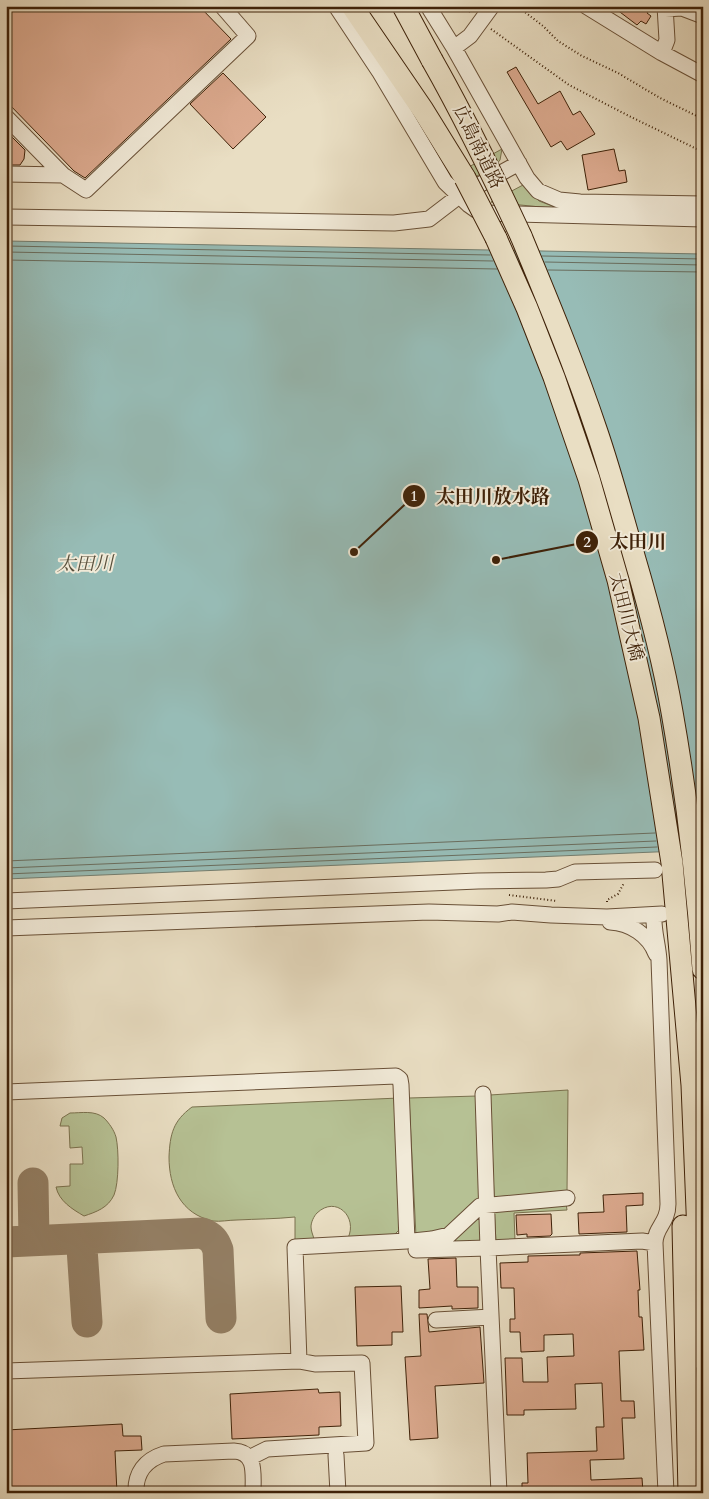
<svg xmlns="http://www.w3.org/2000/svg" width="709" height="1499" font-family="Cardo,'Noto Serif JP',serif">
	<rect width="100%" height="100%" fill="#e9dec3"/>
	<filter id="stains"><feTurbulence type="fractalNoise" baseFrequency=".004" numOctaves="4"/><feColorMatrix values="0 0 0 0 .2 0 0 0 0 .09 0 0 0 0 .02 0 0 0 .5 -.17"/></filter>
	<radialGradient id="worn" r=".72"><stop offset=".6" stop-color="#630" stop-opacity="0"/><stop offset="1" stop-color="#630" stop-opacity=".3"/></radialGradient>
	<!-- green -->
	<path fill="#b6c194" stroke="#7a714e" d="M502 149 500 160 496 165 470 180 452 176Z
		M523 185 539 201 560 209 491 202Z
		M568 1090 567 1192 494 1197 490 1095Z
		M477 1096 481 1200 448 1230 416 1236 409 1098Z
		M399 1098 402 1227 392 1237 348 1238C358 1217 336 1195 317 1213 314 1216 311 1222 311 1227 311 1231 313 1235 314 1239L295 1240V1217C275 1219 256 1219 237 1220 229 1220 220 1222 213 1221 181 1214 169 1187 169 1157 170 1134 173 1121 192 1107Z
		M70 1113C81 1113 95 1110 104 1118 109 1123 114 1130 116 1137 119 1150 119 1183 114 1195 108 1208 96 1212 84 1216 72 1209 59 1201 56 1187L70 1186V1164H83L82 1147 70 1148 69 1126H60L62 1118Z
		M566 1203 567 1210 514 1213 515 1241 496 1242 494 1208Z
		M482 1213 484 1242 444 1243Z"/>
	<!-- water -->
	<path fill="#97bcb6" stroke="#737e70" d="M6 241 703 254V850L6 879Z"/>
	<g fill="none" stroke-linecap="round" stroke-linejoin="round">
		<!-- shore -->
		<path stroke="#6a6e5f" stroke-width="1" d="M6 246 490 255
			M6 252 493 261
			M542 256 703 259
			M6 260 497 269
			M545 262 703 265
			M548 270 703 272
			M6 861 655 833
			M6 868 656 841
			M6 874 657 847"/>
		<!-- taxiway -->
		<path stroke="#948066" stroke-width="31" d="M33 1183 34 1240
			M72 1239 77 1241 82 1248 87 1322
			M6 1242 202 1233C212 1237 215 1241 218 1250L221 1318"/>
	</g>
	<!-- building -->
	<path fill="#dcaa8f" stroke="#3e2108" d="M6 6H199L231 39 85 178 74 171 6 101Z
		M612 6H651L647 13 651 16 646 24 641 21 637 25Z
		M516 67 538 104 560 91 573 115 580 111 595 134 567 150 561 141 551 147 507 72Z
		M223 73 266 117 233 149 190 104Z
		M6 131 25 150 24 159 20 165H6Z
		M614 149 619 171 625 170 627 182 588 190 582 155Z
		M643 1193V1205L626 1206 627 1232 579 1234 578 1213 604 1212 603 1195Z
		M551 1214 552 1234 550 1236 527 1237V1234L517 1235 516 1215Z
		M637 1251 640 1290H638L639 1317H642L644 1350 619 1351 621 1401H634L635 1418H622L624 1459 590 1460 591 1480 642 1478 643 1493H522V1483H528L527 1453 597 1451 596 1427H604L602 1383 575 1384 576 1409 524 1410V1415H507L505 1358H522L523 1382H548L547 1357 574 1356 573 1334 544 1335V1351L521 1352 520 1332H510V1319H515L514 1288H501L500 1263 528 1262V1256L575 1255H580V1253Z
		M456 1258 457 1287H478V1308L452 1309V1306L419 1308V1290L430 1289 428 1259Z
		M401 1286 403 1332H392V1345L357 1346 355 1287Z
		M419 1314H427L429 1332 480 1327 484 1383 435 1386 438 1438 410 1440 405 1357 421 1356Z
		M318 1389 319 1393 340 1392 341 1426 319 1427V1435L232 1439 230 1394Z
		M122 1424 123 1436H141L142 1450 115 1451 117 1493H6V1430Z"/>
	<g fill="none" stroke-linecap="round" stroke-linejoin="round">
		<!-- minor casing -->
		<g stroke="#695037" stroke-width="17">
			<path id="minor" d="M336 6 379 71 445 182 469 205 476 210 484 213 703 219
				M428 6 454 48 527 178 538 191 559 200 580 202 703 204
				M586 6 662 53 703 75
				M665 9 682 8 703 16
				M454 48 470 36 492 6
				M662 53 667 40 665 6
				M6 117 63 175 86 190 248 36 222 6
				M6 174 63 175
				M6 217 394 223 429 219 459 196 519 163
				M6 901 478 881 546 880 558 879 575 872 655 870
				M654 915C653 930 658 944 659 960L668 1204C668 1223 655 1227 655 1243L666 1493
				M610 922C630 923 649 935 656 954
				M6 928 429 912 498 914 512 912 551 915 607 917 662 914
				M6 1092 396 1076 400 1079 401 1085 407 1241 295 1247 299 1361 6 1371
				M413 1241 432 1239 449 1235 480 1206 567 1198
				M416 1250 488 1248 483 1094
				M436 1320 491 1317
				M336 1455 338 1493
				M249 1458 267 1449 366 1443 362 1363 315 1364 299 1361
				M136 1493C135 1473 145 1460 164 1454L234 1451C257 1452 253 1475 253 1493
				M499 1493 488 1248 642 1241 655 1243"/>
		</g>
		<!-- highway casing -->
		<g stroke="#3e2108" stroke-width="23">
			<path id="highway" d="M352 6 423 110 465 178
				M403 6 432 60
				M521 236C548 301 575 366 597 432 611 473 622 515 634 556 649 607 663 659 672 712 687 797 697 883 703 969
				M496 238 527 308 554 377 589 479 618 580 649 718 672 863 692 1085 703 1359
				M683 1226 689 1493"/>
		</g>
		<!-- path -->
		<path stroke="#3e2108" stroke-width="2" stroke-dasharray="1 2.5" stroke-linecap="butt" d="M465 6 470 12
			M517 6 543 26 558 41 582 56 618 73 660 98 703 119
			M491 29 569 85 631 117 703 152
			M509 895 557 901
			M607 902V900L618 894 624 883"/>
		<!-- minor -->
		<use href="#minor" stroke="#f1ead8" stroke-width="15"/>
		<!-- highway -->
		<use href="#highway" stroke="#e9dec3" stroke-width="21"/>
		<!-- highway-bridge casing -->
		<g stroke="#3e2108" stroke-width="23" stroke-linecap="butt">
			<path id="highway-bridge" d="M432 60C465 118 493 176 521 236
				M465 178 496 238"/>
		</g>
		<!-- highway-bridge -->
		<use href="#highway-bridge" stroke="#e9dec3" stroke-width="21"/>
	</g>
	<g text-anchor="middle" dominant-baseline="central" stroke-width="4" stroke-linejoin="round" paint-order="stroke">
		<!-- street labels -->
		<g font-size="18" fill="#3e2108" stroke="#f1ead8">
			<text transform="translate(478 147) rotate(64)">広島南道路</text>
			<text transform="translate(626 617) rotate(76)">太田川大橋</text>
		</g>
		<!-- water labels -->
		<g font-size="19" font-style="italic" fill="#59503c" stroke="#f1ead8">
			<text transform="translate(85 564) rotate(-1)">太田川</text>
		</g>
	</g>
	<!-- callouts -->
	<path fill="none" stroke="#3e2108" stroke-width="2" d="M354 552L414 496M496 560L587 542"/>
	<g fill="#3e2108" stroke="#f1ead8" stroke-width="2">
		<circle cx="354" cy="552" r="5"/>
		<circle cx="496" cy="560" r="5"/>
		<circle cx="414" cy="496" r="12"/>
		<circle cx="587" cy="542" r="12"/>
	</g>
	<g font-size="15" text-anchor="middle" font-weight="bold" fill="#fff">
		<text x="414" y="501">1</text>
		<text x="587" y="547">2</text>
	</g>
	<g font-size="19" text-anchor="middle" font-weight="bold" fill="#3e2108" stroke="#f1ead8" stroke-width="4" stroke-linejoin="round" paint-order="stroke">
		<text x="493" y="503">太田川放水路</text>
		<text x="638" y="548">太田川</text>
	</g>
	<!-- margin -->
	<rect width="709" height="1499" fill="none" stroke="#e9dec3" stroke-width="25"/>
	<rect x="8" y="8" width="694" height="1484" fill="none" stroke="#3e2108" stroke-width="2.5"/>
	<rect x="12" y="12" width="684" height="1474" fill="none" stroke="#3e2108"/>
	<rect width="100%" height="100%" filter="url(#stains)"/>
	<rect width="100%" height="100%" fill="url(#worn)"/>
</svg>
